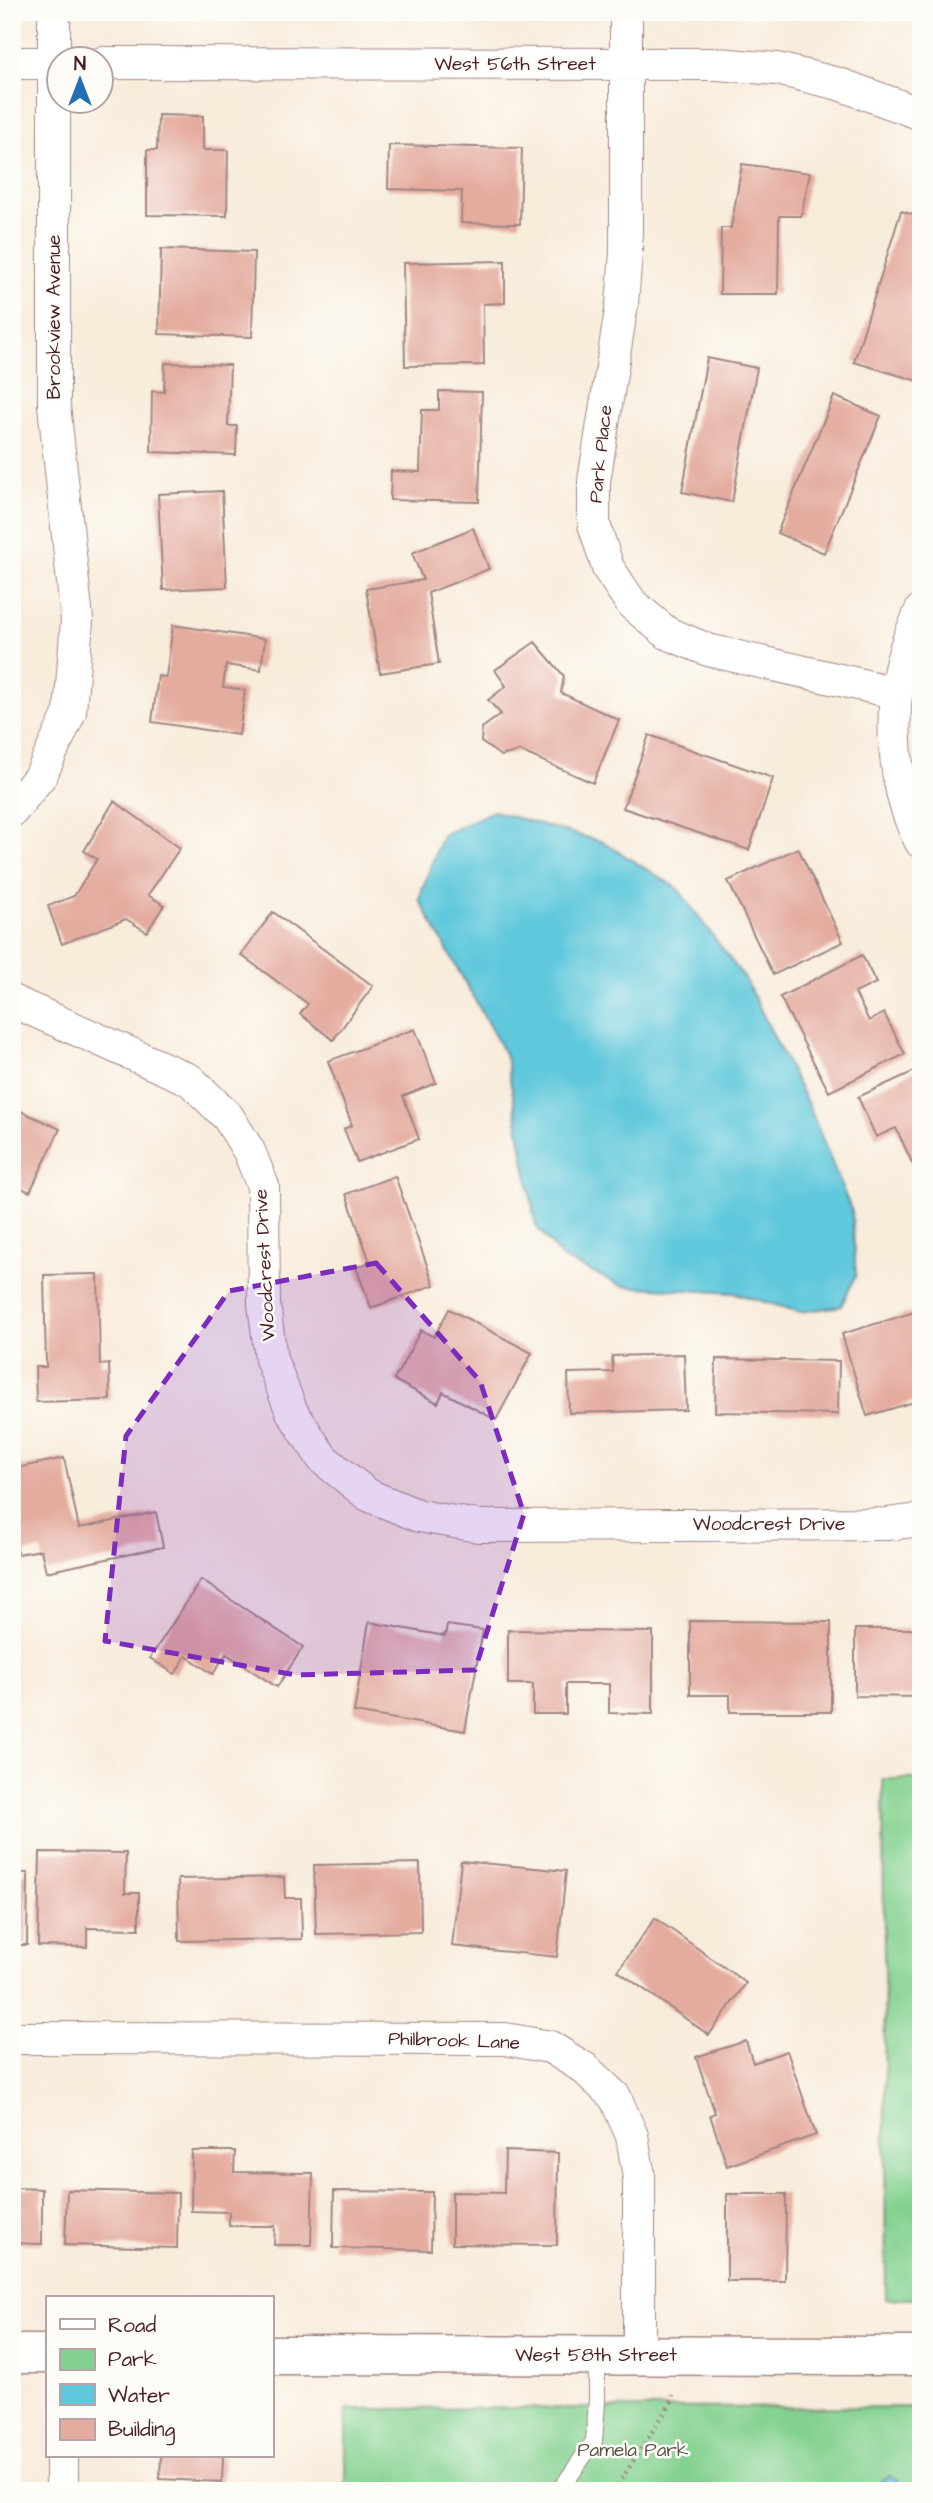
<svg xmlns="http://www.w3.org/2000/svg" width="933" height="2503" font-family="'Architects Daughter',sans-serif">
	<rect width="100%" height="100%" fill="#fdfcf7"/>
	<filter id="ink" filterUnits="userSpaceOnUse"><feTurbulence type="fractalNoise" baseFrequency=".0143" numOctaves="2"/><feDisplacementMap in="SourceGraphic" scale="14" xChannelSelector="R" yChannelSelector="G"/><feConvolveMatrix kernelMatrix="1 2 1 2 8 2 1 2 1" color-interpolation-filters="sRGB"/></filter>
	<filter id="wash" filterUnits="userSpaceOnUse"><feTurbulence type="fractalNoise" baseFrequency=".00686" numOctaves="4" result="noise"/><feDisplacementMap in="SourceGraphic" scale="28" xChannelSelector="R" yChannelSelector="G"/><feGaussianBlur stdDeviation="1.57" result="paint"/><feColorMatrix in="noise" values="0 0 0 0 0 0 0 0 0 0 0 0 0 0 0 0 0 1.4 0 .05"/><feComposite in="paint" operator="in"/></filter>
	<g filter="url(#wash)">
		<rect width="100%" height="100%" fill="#f8ecdb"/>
		<!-- green -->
		<path fill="#83d190" stroke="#66785e" stroke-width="2" d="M883 1779H921V2299H886Z
			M921 2407V2491H346V2409Z"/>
		<!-- water -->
		<path fill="#5fc8dc" stroke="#547484" stroke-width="2" d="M493 811 603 842 678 889 745 979 811 1111 852 1212 856 1275 841 1306 800 1312 734 1293 622 1286 562 1258 536 1226 506 1056 419 899 442 835Z
			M890 2476 912 2491H866Z"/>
		<g id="blocks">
			<!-- building -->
			<path fill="#e4ab9f" d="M158 115 203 116V150H228L227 216 147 215V150H157Z
				M389 145 522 148 520 224 461 223 462 191 388 189Z
				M742 164 810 173 801 216H779L778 294H720L721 228H731Z
				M901 211 921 217V372L918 381 854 362Z
				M161 249 254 252 252 337 159 334Z
				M505 261V303L483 304 484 365 405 366 403 263Z
				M707 358 757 368 732 502 682 492Z
				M165 363 230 365 228 426H237L236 455 151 452 152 391 164 392Z
				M439 391 482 392 479 502 390 500 391 471 420 472 422 410H439Z
				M834 396 881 416 824 553 777 533Z
				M222 491 227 587 163 590 158 494Z
				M473 528 489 569 428 593 439 664 380 673 366 589 423 580 412 553Z
				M173 625 265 639 261 670 226 665 223 687 245 690 239 735 152 722 158 676 166 677Z
				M535 642 564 676 561 693 619 720 593 783 520 751 501 756 481 742 482 728 501 714 488 700 506 686 495 670Z
				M649 735 773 778 749 850 623 808Z
				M114 801 180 848 148 895 164 905 147 932 126 919 62 944 48 906 74 896 97 859 84 851Z
				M798 848 843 942 773 975 728 881Z
				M273 912 373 986 333 1040 300 1014 308 1004 241 955Z
				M862 955 876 983 855 993 869 1021 884 1013 905 1054 829 1092 780 997Z
				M415 1029 436 1083 403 1096 419 1139 357 1162 344 1129 352 1125 328 1061Z
				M921 1068V1182L896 1128 876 1137 858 1097Z
				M12 1107 60 1129 30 1192 12 1184Z
				M395 1176 434 1285 371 1308 356 1267 370 1262 346 1194Z
				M98 1274 100 1365 109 1364 110 1400 36 1402 35 1367H46L44 1275Z
				M449 1309 532 1353 496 1420 443 1392 438 1403 394 1380 421 1330 434 1337Z
				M921 1310V1400L867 1416 842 1334Z
				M684 1354 686 1410 569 1413 568 1373 613 1372 612 1356Z
				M716 1359 839 1361 838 1414 715 1412Z
				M64 1458 79 1528 156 1512 163 1547 46 1572 41 1550 18 1554 12 1527V1469Z
				M201 1580 303 1647 277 1687 226 1654 213 1674 186 1656 175 1674 150 1658Z
				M690 1621 831 1622V1712H730V1695H690Z
				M369 1622 445 1636 447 1625 483 1630 465 1731 354 1712Z
				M855 1629H921V1697L855 1696Z
				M508 1630 653 1632V1714L609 1713V1684H566V1714H533V1684H508Z
				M40 1852 126 1853 125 1893H139V1929L87 1928V1947L38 1946Z
				M461 1861 566 1871 557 1957 452 1946Z
				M420 1863 421 1932 316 1934 314 1865Z
				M12 1873H28L27 1945H12Z
				M284 1877 285 1898H301L302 1939 179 1941 178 1879Z
				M655 1918 746 1983 709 2035 618 1971Z
				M746 2041 753 2063 787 2051 816 2135 727 2166 710 2115 715 2113 696 2057Z
				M192 2151H235L234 2172 313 2173 311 2245H274L275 2226H229V2212L191 2211Z
				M505 2151 558 2153 557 2245 452 2244V2192L504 2193Z
				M12 2188 42 2189V2244L12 2243Z
				M67 2190 178 2193 177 2248 65 2245Z
				M334 2191 432 2192 431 2250 333 2248Z
				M727 2194H786L785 2281H727Z
				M161 2456H223L222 2482 160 2479Z"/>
		</g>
	</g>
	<g filter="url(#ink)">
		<use href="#blocks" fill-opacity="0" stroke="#a18683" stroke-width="2"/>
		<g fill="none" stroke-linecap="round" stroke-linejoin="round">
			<!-- service casing -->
			<g stroke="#a18683" stroke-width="18">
				<path id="service" d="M557 2491 563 2486 594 2441 597 2401V2356"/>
			</g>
			<!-- minor casing -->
			<g stroke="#a18683" stroke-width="34">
				<path id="minor" d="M626 12V253L622 304 594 481V524L608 568 632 604 667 633 708 650 897 693
					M12 63H60
					M102 63 718 64 777 69 839 84 921 114
					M921 610C916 623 909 637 905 650 887 708 892 789 921 842
					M12 811 41 775 70 712 77 620 54 405V12
					M12 1001 190 1080 228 1117 249 1151 263 1186 264 1304 271 1359 292 1412 323 1459 368 1495 419 1516 478 1526 887 1524 921 1520
					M12 2038 505 2039 550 2047 584 2068 615 2097 632 2136 639 2177V2356
					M62 2456V2491"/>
			</g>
			<!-- tertiary casing -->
			<g stroke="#a18683" stroke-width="41">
				<path id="tertiary" d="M12 2354H47
					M271 2355 921 2356"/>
			</g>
			<!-- path -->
			<path stroke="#a18683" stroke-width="4.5" stroke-dasharray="2 5" stroke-linecap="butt" d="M614 2491 672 2401 673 2395"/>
			<!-- service -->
			<use href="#service" stroke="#fff" stroke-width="16"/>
			<!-- minor -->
			<use href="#minor" stroke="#fff" stroke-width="32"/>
			<!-- tertiary -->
			<use href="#tertiary" stroke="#fff" stroke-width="38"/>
		</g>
	</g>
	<!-- marked area -->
	<path fill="#7b2cbf" fill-opacity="0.2" stroke="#7b2cbf" stroke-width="5" stroke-dasharray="14 9" stroke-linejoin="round" d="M376 1263 480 1381 524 1514 475 1670 296 1675 105 1641 126 1436 229 1291Z"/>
	<g text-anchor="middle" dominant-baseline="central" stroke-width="5" stroke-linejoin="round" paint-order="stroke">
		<!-- street labels -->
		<g font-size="19" fill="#4a1f2b" stroke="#fdfcf7">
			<text x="515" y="64">West 56th Street</text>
			<text transform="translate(54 317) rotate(-90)">Brookview Avenue</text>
			<text transform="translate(601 454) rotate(-84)">Park Place</text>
			<text transform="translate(265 1265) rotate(-93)">Woodcrest Drive</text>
			<text x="769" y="1524">Woodcrest Drive</text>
			<text transform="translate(454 2041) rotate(2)">Philbrook Lane</text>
			<text x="596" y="2355">West 58th Street</text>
		</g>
		<!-- park labels -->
		<g font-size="19" fill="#5b5449" stroke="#fdfcf7">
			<text x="633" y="2450">Pamela Park</text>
		</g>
	</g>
	<!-- margin -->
	<rect width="933" height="2503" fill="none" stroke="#fdfcf7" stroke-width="42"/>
	<!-- legend -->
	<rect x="46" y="2296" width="228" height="161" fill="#fdfcf7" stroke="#b5a4a5" stroke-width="2"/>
	<rect x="60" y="2319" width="35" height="10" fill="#ffffff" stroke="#b5a4a5" stroke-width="2"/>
	<text x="108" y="2332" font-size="21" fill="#4a1f2b">Road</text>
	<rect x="60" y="2349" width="35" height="21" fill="#83d190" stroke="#b5a4a5" stroke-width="2"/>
	<text x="108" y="2366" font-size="21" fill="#4a1f2b">Park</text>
	<rect x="60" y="2384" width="35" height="21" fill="#5fc8dc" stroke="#b5a4a5" stroke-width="2"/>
	<text x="108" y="2402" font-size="21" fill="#4a1f2b">Water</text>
	<rect x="60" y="2419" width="35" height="21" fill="#e4ab9f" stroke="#b5a4a5" stroke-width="2"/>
	<text x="108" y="2436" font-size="21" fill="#4a1f2b">Building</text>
	<!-- north arrow -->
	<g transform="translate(80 80)"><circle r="33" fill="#fdfcf7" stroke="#b5a4a5" stroke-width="2"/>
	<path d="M0-5L12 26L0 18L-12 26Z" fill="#1f6fb2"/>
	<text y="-10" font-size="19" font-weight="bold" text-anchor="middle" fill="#4a1f2b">N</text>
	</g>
</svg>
